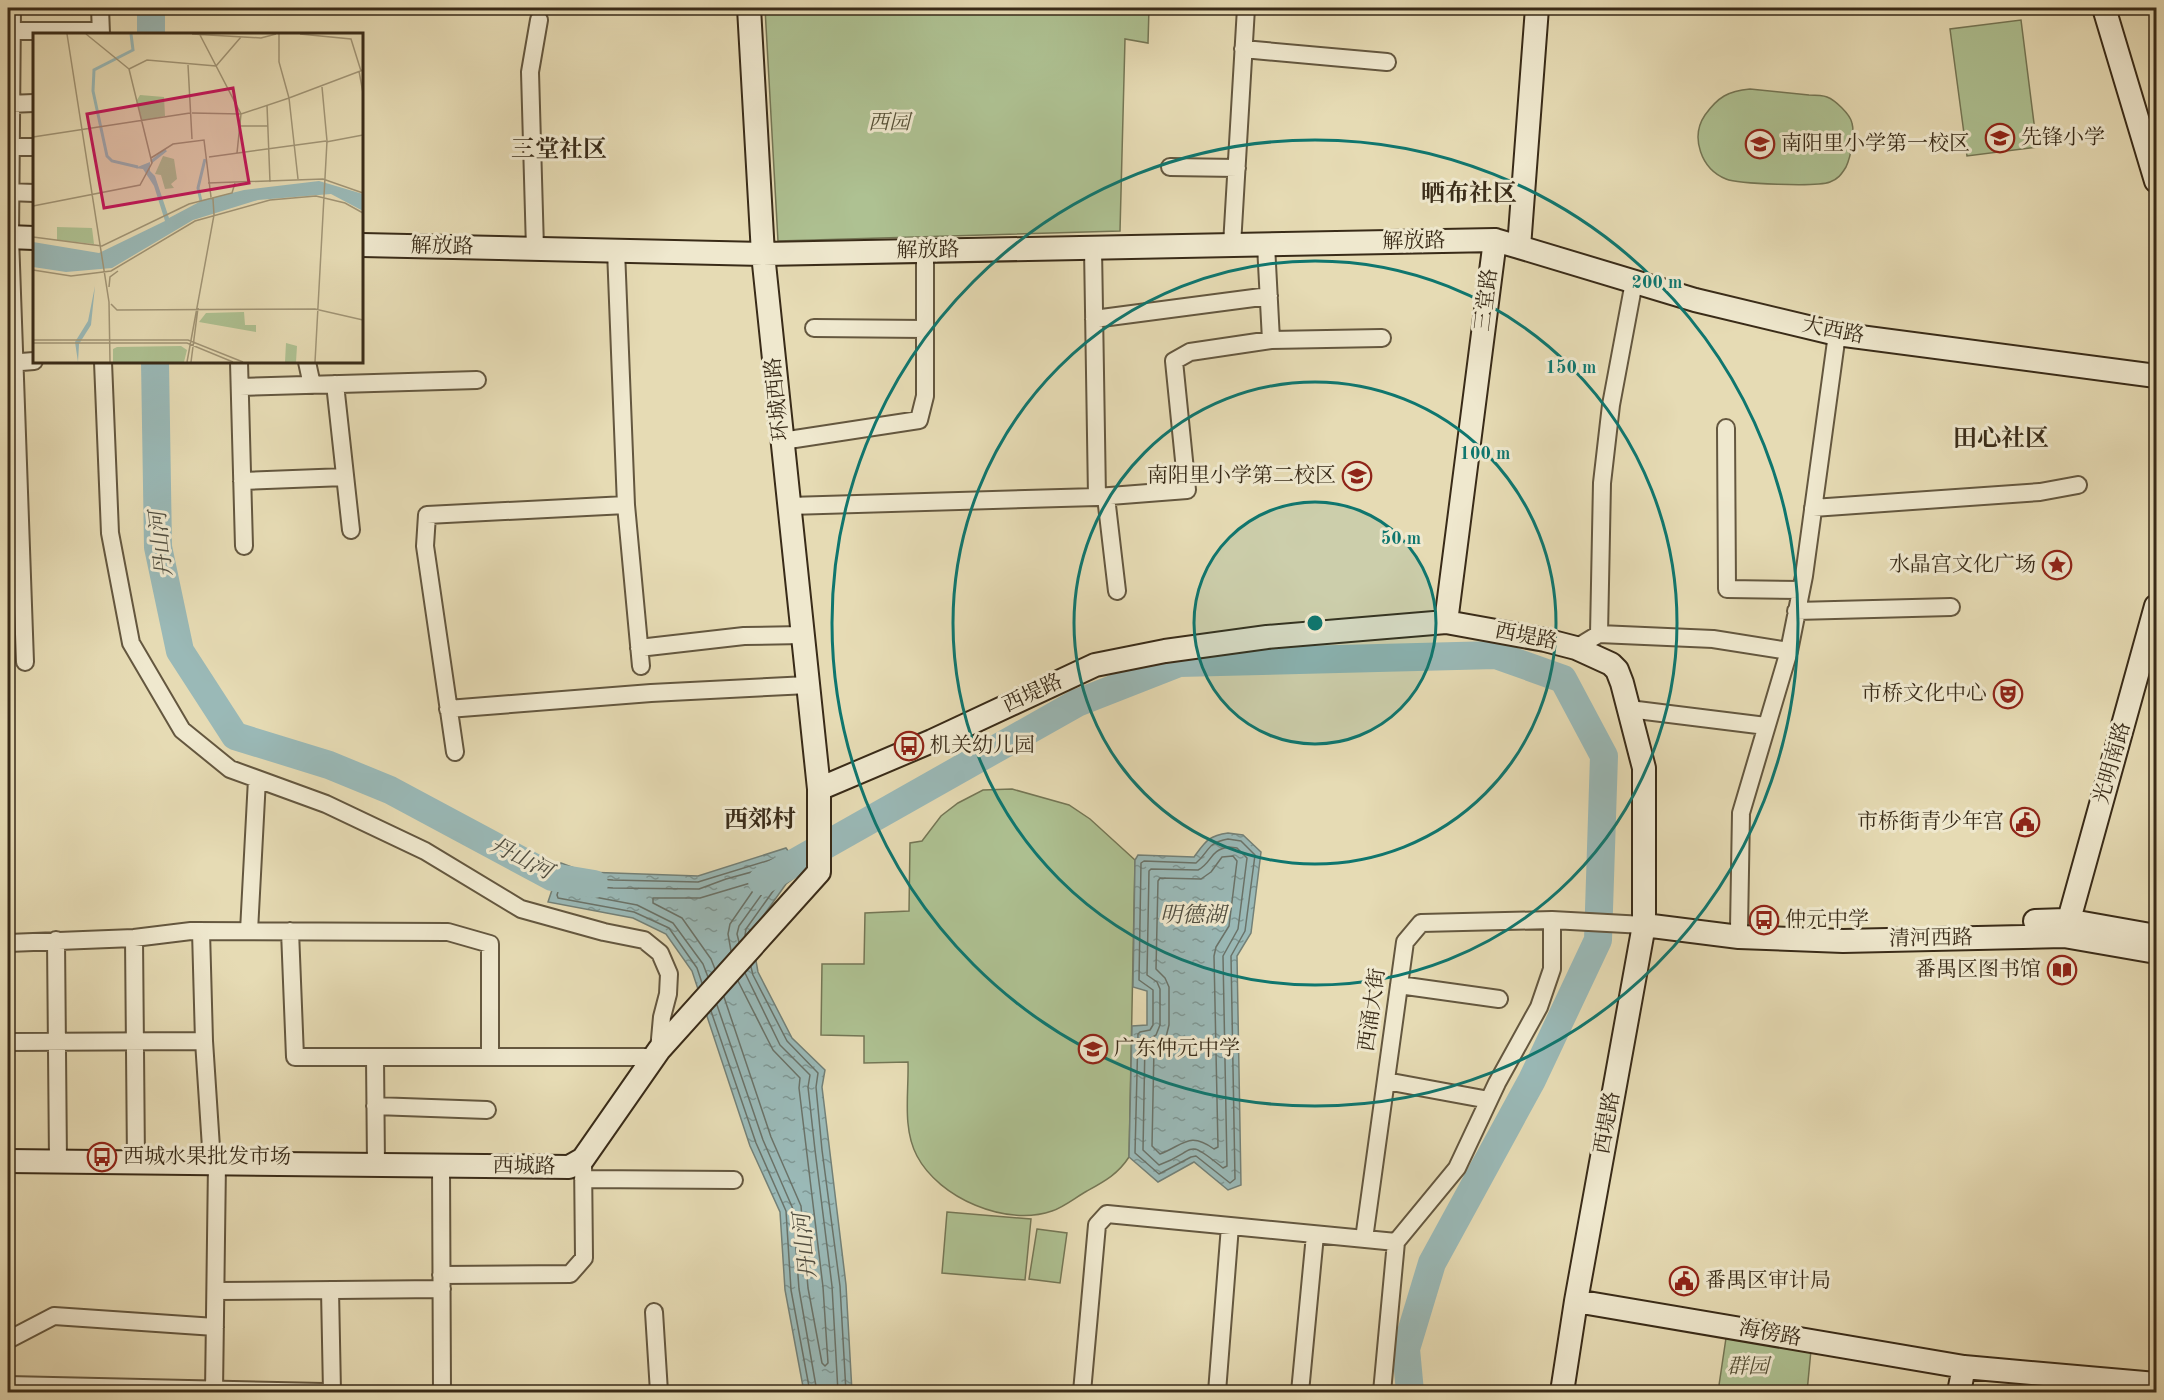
<svg xmlns="http://www.w3.org/2000/svg" width="2164" height="1400" font-family="'Old Standard TT','Noto Serif SC',serif">
	<defs>
		<pattern id="water-ripples" width="26" height="14" patternUnits="userSpaceOnUse" patternTransform="scale(1.5)"><rect width="26" height="14" fill="#9ab9b7"/><path d="M2 4q2-2 4 0t4 0M15 11q2-2 4 0t4 0" fill="none" stroke="#7f9794"/></pattern>
	</defs>
	<rect width="100%" height="100%" fill="#e6dbb4"/>
	<filter id="stains"><feTurbulence type="fractalNoise" baseFrequency=".00333" numOctaves="4"/><feColorMatrix values="0 0 0 0 .2 0 0 0 0 .09 0 0 0 0 .02 0 0 0 .5 -.17"/></filter>
	<radialGradient id="worn" r=".72"><stop offset=".6" stop-color="#630" stop-opacity="0"/><stop offset="1" stop-color="#630" stop-opacity=".3"/></radialGradient>
	<!-- park -->
	<path fill="#aec192" stroke="#747655" stroke-width="1.5" d="M765 8H1149L1148 43 1125 39 1120 231 778 241Z
		M2021 20 2037 147 1967 156 1950 29Z
		M1750 89C1770 91 1789 93 1809 95 1814 95 1822 95 1827 97 1835 100 1850 114 1852 123 1855 135 1851 156 1846 167 1841 175 1838 179 1830 182 1817 187 1738 184 1726 179 1701 169 1690 137 1705 115 1718 97 1728 91 1750 89Z
		M1012 789 1069 805 1090 819 1135 860 1129 1157C1118 1174 1105 1181 1087 1191 1076 1197 1064 1207 1052 1211 1006 1227 939 1198 917 1156 902 1128 909 1092 908 1062L864 1063V1036L821 1035 822 964H864L865 913 909 911 910 843 922 841 941 816 958 803 983 790Z
		M947 1212 1031 1219 1025 1280 942 1273Z
		M1037 1229 1067 1233 1060 1283 1029 1279Z
		M1726 1338 1811 1350 1807 1392H1718Z"/>
	<!-- water -->
	<path fill="url(#water-ripples)" stroke="#738077" stroke-width="1.5" d="M1228 833 1243 835 1261 852 1251 933 1237 956 1241 1185 1228 1190 1194 1162 1158 1182 1129 1157 1132 1026 1147 1025V991L1133 987 1135 860 1138 855 1194 857C1206 841 1208 836 1228 833Z
		M786 848 803 871 786 884 751 933 758 972 792 1038 825 1070 822 1087 846 1285 852 1392H804L785 1290 780 1212 750 1146 692 971 666 934 633 918 548 902 561 863 585 872 698 876Z"/>
	<g fill="none" stroke-linecap="round" stroke-linejoin="round">
		<!-- shore -->
		<path stroke="#6a7268" stroke-width="1.5" d="M1228 839 1241 841 1255 855 1245 931 1231 956 1235 1179 1230 1183 1196 1156 1191 1157 1159 1174 1135 1153 1138 1034 1140 1032 1150 1030 1153 1025V990L1139 980 1141 863 1144 861 1196 863C1210 851 1206 843 1228 839Z
			M1229 847 1237 848 1247 858 1238 929 1223 956 1227 1166 1223 1168C1184 1136 1198 1151 1159 1165L1143 1150 1145 1042 1156 1035 1160 1025V989L1157 982 1147 975 1149 871 1151 869 1198 870C1213 862 1209 850 1229 847Z
			M1233 856 1237 861 1229 926 1216 947 1214 956 1218 1147 1214 1149C1189 1131 1184 1145 1160 1154L1152 1146 1154 1048 1166 1037 1169 1025V987L1165 978 1156 969 1158 881 1160 878 1201 879 1211 872 1222 857Z
			M751 967 753 975 787 1041 818 1073 816 1087 822 1150 840 1286 846 1392
			M715 969 711 959 682 918 653 903V898H700L757 881V885L730 924 728 934 731 951
			M745 973 780 1045 810 1075 808 1087 815 1150 832 1286 838 1392
			M708 977 703 964 673 923 637 905 568 892 567 889 569 883 571 882 583 886 613 888 699 889 726 879 781 864 782 870 775 876 739 926 737 934 739 942
			M702 983 697 968 669 928 634 912 558 898 557 895 564 873 567 872 584 878 613 880 698 882 783 856 793 871 781 880 746 929 745 935
			M724 997 771 1137 801 1206 808 1288 822 1363 825 1366 828 1363 823 1287 799 1088 800 1078 773 1050 738 981
			M717 1005 763 1140 793 1209 799 1289 817 1392
			M711 1011 756 1143 786 1211 791 1290 810 1392"/>
		<!-- river -->
		<path stroke="#9ab9b7" stroke-width="28" d="M151 8V34
			M155 362 158 547 180 651 235 736 329 765 390 790 552 877 594 884
			M762 881 1077 703 1179 663 1496 655 1563 679 1604 756 1598 940 1532 1080 1432 1263 1406 1349 1410 1392"/>
		<!-- street casing -->
		<g stroke="#64573f" stroke-width="20">
			<path id="street" d="M12 8 10 237 25 662
				M100 8 101 34
				M8 31H101
				M1243 49 1387 62
				M8 104 34 103
				M8 147H34
				M1170 167 1237 168
				M8 192 34 193
				M1232 245 1246 8
				M1266 245 1271 340
				M1093 248 1097 497
				M535 249 530 72 539 20
				M616 250 626 505 641 666
				M1094 319 1269 296
				M814 328 925 329
				M103 362 110 533 131 643 182 730 230 769 326 804 425 851 521 909 604 932 644 940 660 953 669 974 668 994 662 1017 659 1050
				M239 362 244 546
				M307 362 312 385
				M8 363 34 361
				M335 384 351 530
				M240 387 477 380
				M1726 428 1727 589 1801 590
				M782 441 919 420 925 396V251
				M242 481 345 477
				M1106 497 1117 591
				M789 506 1097 497 1187 490 1174 361 1190 352 1271 340 1382 338
				M1813 508 2040 492 2078 485
				M1796 611 1951 607
				M1599 634 1602 483 1611 405 1634 282
				M639 648 744 636 803 635
				M1576 648 1599 634 1713 639 1789 651
				M448 709 651 693 808 685
				M1629 709 1766 726
				M455 752 425 546 427 515 626 505
				M1739 928 1741 813 1789 651 1804 576 1837 334
				M201 931 204 1041 212 1163
				M249 931 257 779
				M290 931 295 1057H654
				M134 938 136 1162
				M56 940 58 1161
				M8 943 134 938 191 931 448 932 490 944V1057
				M1399 985 1499 999
				M8 1042 204 1041
				M375 1057 376 1165
				M1386 1081 1489 1100
				M375 1106 487 1110
				M441 1166 442 1392
				M583 1179 734 1180
				M1364 1239 1405 942 1421 923 1552 920 1644 925
				M441 1275 570 1274 584 1258 583 1159
				M330 1290 332 1392
				M216 1291 442 1289
				M654 1312 659 1392
				M8 1340 54 1316 215 1327
				M8 1385 324 1392
				M214 1392 217 1163
				M1082 1392 1097 1225 1107 1214 1396 1242
				M1217 1392 1230 1226
				M1300 1392 1315 1235
				M1382 1392 1396 1242 1457 1168 1497 1083 1539 1007 1552 969V920"/>
		</g>
		<!-- secondary casing -->
		<g stroke="#392b18" stroke-width="26">
			<path id="secondary" d="M2104 8 2156 181
				M8 237 34 238
				M362 245 763 254 1495 240 1519 247 1537 8
				M1519 247 1695 300 1837 334 2156 376
				M1446 622 1495 240
				M819 789 932 741 1095 665 1165 651 1267 637 1446 622 1545 640 1576 648 1611 664 1617 670 1622 683 1644 768V925L1576 1301 1562 1392
				M2035 921 2066 920 2156 936
				M1644 925 1739 937 1843 941 2064 936 2156 952
				M2065 934 2156 606
				M8 1161 569 1167 583 1159 659 1050 819 872V789L763 254 749 8
				M1576 1301 1964 1367 2156 1384
				M1959 1392 1964 1367"/>
		</g>
		<!-- street -->
		<use href="#street" stroke="#efe8ce" stroke-width="16"/>
		<!-- secondary -->
		<use href="#secondary" stroke="#efe8ce" stroke-width="22"/>
	</g>
	<!-- distance rings -->
	<circle cx="1315" cy="623" r="121" fill="#0f766e" fill-opacity=".12"/>
	<g fill="none" stroke="#0f766e" stroke-width="3">
		<circle cx="1315" cy="623" r="121"/>
		<circle cx="1315" cy="623" r="241"/>
		<circle cx="1315" cy="623" r="362"/>
		<circle cx="1315" cy="623" r="483"/>
	</g>
	<!-- icons -->
	<defs>
		<g id="school-ring" transform="scale(1.5)"><circle r="9.5" fill="#efe8ce" stroke="#8f2418" stroke-width="1.5"/><path d="M0-5L7-2L0 1L-7-2ZM-4 1L0 2.5L4 1V4Q0 6-4 4Z" fill="#8f2418"/></g>
		<g id="sight-ring" transform="scale(1.5)"><circle r="9.5" fill="#efe8ce" stroke="#8f2418" stroke-width="1.5"/><path d="M0-6L1.8-2.2L6-1.7L2.9 1.2L3.7 5.4L0 3.3L-3.7 5.4L-2.9 1.2L-6-1.7L-1.8-2.2Z" fill="#8f2418"/></g>
		<g id="theatre-ring" transform="scale(1.5)"><circle r="9.5" fill="#efe8ce" stroke="#8f2418" stroke-width="1.5"/><path d="M-5-5.5Q0-4 5-5.5V0Q5 5 0 6Q-5 5-5 0ZM-3.3-2.5H-1v1.5H-3.3ZM1-2.5H3.3v1.5H1ZM-2.8 1Q0 5.5 2.8 1Z" fill="#8f2418"/></g>
		<g id="bus-ring" transform="scale(1.5)"><circle r="9.5" fill="#efe8ce" stroke="#8f2418" stroke-width="1.5"/><path d="M-5-6H5V4H4V6H2V4H-2V6H-4V4H-5ZM-3.5-4V0h7V-4ZM-3.5 1.2v1.5H-2V1.2ZM2 1.2v1.5H3.5V1.2Z" fill="#8f2418"/></g>
		<g id="civic-ring" transform="scale(1.5)"><circle r="9.5" fill="#efe8ce" stroke="#8f2418" stroke-width="1.5"/><path d="M-.6-6.5H3V-4.5H.6V-3L4-1V1h2V6H-6V1h2V-1L-.6-3ZM-1.2 2.5V6h2.4V2.5Z" fill="#8f2418"/></g>
		<g id="library-ring" transform="scale(1.5)"><circle r="9.5" fill="#efe8ce" stroke="#8f2418" stroke-width="1.5"/><path d="M-6-4Q-3-5.5-.7-3.5V5Q-3 3-6 4ZM6-4Q3-5.5 .7-3.5V5Q3 3 6 4Z" fill="#8f2418"/></g>
	</defs>
	<g fill-rule="evenodd">
		<use href="#school-ring" x="2000" y="138"/>
		<use href="#school-ring" x="1760" y="144"/>
		<use href="#school-ring" x="1357" y="476"/>
		<use href="#sight-ring" x="2057" y="565"/>
		<use href="#theatre-ring" x="2008" y="694"/>
		<use href="#bus-ring" x="909" y="746"/>
		<use href="#civic-ring" x="2025" y="822"/>
		<use href="#bus-ring" x="1764" y="920"/>
		<use href="#library-ring" x="2062" y="970"/>
		<use href="#school-ring" x="1093" y="1049"/>
		<use href="#bus-ring" x="102" y="1157"/>
		<use href="#civic-ring" x="1684" y="1281"/>
	</g>
	<g text-anchor="middle" dominant-baseline="central" stroke-width="6" stroke-linejoin="round" paint-order="stroke">
		<!-- park labels -->
		<g font-size="21" font-style="italic" fill="#565036" stroke="#efe8ce">
			<text x="889" y="123">西园</text>
			<text x="1748" y="1367">群园</text>
		</g>
		<!-- poi labels -->
		<g font-size="21" fill="#392b18" stroke="#efe8ce" text-anchor="start">
			<text x="2021" y="138">先锋小学</text>
			<text x="1781" y="144">南阳里小学第一校区</text>
			<text x="1336" y="476" text-anchor="end">南阳里小学第二校区</text>
			<text x="2036" y="565" text-anchor="end">水晶宫文化广场</text>
			<text x="1987" y="694" text-anchor="end">市桥文化中心</text>
			<text x="930" y="746">机关幼儿园</text>
			<text x="2004" y="822" text-anchor="end">市桥街青少年宫</text>
			<text x="1785" y="920">仲元中学</text>
			<text x="2041" y="970" text-anchor="end">番禺区图书馆</text>
			<text x="1114" y="1049">广东仲元中学</text>
			<text x="123" y="1157">西城水果批发市场</text>
			<text x="1705" y="1281">番禺区审计局</text>
		</g>
		<!-- street labels -->
		<g font-size="21" fill="#392b18" stroke="#efe8ce">
			<text transform="translate(1414 242) rotate(-1)">解放路</text>
			<text transform="translate(442 247) rotate(1)">解放路</text>
			<text transform="translate(928 251) rotate(-1)">解放路</text>
			<text transform="translate(1487 300) rotate(-83)">三堂路</text>
			<text transform="translate(1833 331) rotate(11)">大西路</text>
			<text transform="translate(778 399) rotate(-96)">环城西路</text>
			<text transform="translate(1526 637) rotate(11)">西堤路</text>
			<text transform="translate(1033 694) rotate(-25)">西堤路</text>
			<text transform="translate(2113 763) rotate(-74)">光明南路</text>
			<text transform="translate(1931 939) rotate(-1)">清河西路</text>
			<text transform="translate(1373 1010) rotate(-82)">西涌大街</text>
			<text transform="translate(1608 1123) rotate(-80)">西堤路</text>
			<text transform="translate(524 1167) rotate(1)">西城路</text>
			<text transform="translate(1770 1334) rotate(10)">海傍路</text>
		</g>
		<!-- water labels -->
		<g font-size="22" font-style="italic" fill="#514e40" stroke="#efe8ce">
			<text transform="translate(162 544) rotate(-96)">丹山河</text>
			<text transform="translate(521 859) rotate(27)">丹山河</text>
			<text x="1193" y="916">明德湖</text>
			<text transform="translate(806 1246) rotate(-96)">丹山河</text>
		</g>
		<!-- quarter labels -->
		<g font-size="24" font-weight="bold" fill="#392b18" stroke="#efe8ce">
			<text x="559" y="151">三堂社区</text>
			<text x="1469" y="195">晒布社区</text>
			<text x="2001" y="440">田心社区</text>
			<text x="760" y="821">西郊村</text>
		</g>
	</g>
	<!-- overview -->
	<g transform="translate(33 33)">
		<rect width="330" height="330" fill="#e6dbb4"/>
		<path d="M211 279 212 292H223V299L166 289 173 280Z" fill="#aec192"/>
		<path d="M107 62 131 64 132 83 109 88 104 67ZM130 123 141 126 144 146 138 151 141 155 132 156 128 142 122 141ZM24 194 59 195 61 211 24 207ZM253 310 264 313 263 329H252ZM148 313 154 317 151 329H80V316L84 314Z" fill="#aec192"/>
		<path d="M117 129V138L122 143 136 185 170 167 211 157 286 148 330 161V178L298 161 225 167 160 187 79 235 33 239 0 234V209L66 220 132 188 121 153 110 136 102 135ZM62 253 58 292 46 311 45 329 42 309 55 288Z" fill="#9ab9b7"/>
		<path fill="none" stroke="#9ab9b7" stroke-width="3" d="M98 1 100 17 61 37 60 58 74 123 79 128 105 134M118 129 133 117M168 168 165 155 172 126"/>
		<path fill="none" stroke="#a19576" stroke-width="1.5" d="M34 1 76 269 77 329M53 1 96 36M159 1 228 5 243 1M246 1V29L256 65 330 37M267 1 318 6 328 38M167 2 208 81 204 120M155 32 159 106M183 33 208 4M96 36 114 27 183 33M326 38 330 60M234 72 237 149M159 80 208 81 256 65 265 146M207 93H235M0 104 157 80M293 109 330 102M176 124 293 108M118 125 140 111 171 107 178 164M175 150 290 146 330 160M0 173 107 152 119 130 96 36M0 204 69 213 156 171 199 160 202 150M0 237 38 243 78 238 162 188 237 167 283 163 312 170 330 180M76 254 77 244 85 238M78 271 84 277 282 276 330 287M0 307H155L210 329M0 310H154L200 329M154 329 181 182 180 166 177 165M158 329 165 275M282 329 294 108 289 54"/>
		<path fill="#c2185b" fill-opacity="0.15" stroke="#c2185b" stroke-width="3" d="M200 55 216 150 71 175 54 81Z"/>
		<rect width="330" height="330" fill="none" stroke="#392b18" stroke-width="3"/>
	</g>
	<circle cx="1315" cy="623" r="9" fill="#0f766e" stroke="#efe8ce" stroke-width="3"/>
	<g font-size="18" text-anchor="middle" font-weight="bold" fill="#0f766e" stroke="#efe8ce" stroke-width="6" stroke-linejoin="round" paint-order="stroke">
		<text x="1657" y="288">200 m</text>
		<text x="1571" y="373">150 m</text>
		<text x="1485" y="459">100 m</text>
		<text x="1401" y="544">50 m</text>
	</g>
	<!-- margin -->
	<rect width="2164" height="1400" fill="none" stroke="#e6dbb4" stroke-width="30"/>
	<rect x="9" y="9" width="2146" height="1382" fill="none" stroke="#392b18" stroke-width="3"/>
	<rect x="15" y="15" width="2134" height="1370" fill="none" stroke="#392b18" stroke-width="1.5"/>
	<rect width="100%" height="100%" filter="url(#stains)"/>
	<rect width="100%" height="100%" fill="url(#worn)"/>
</svg>
